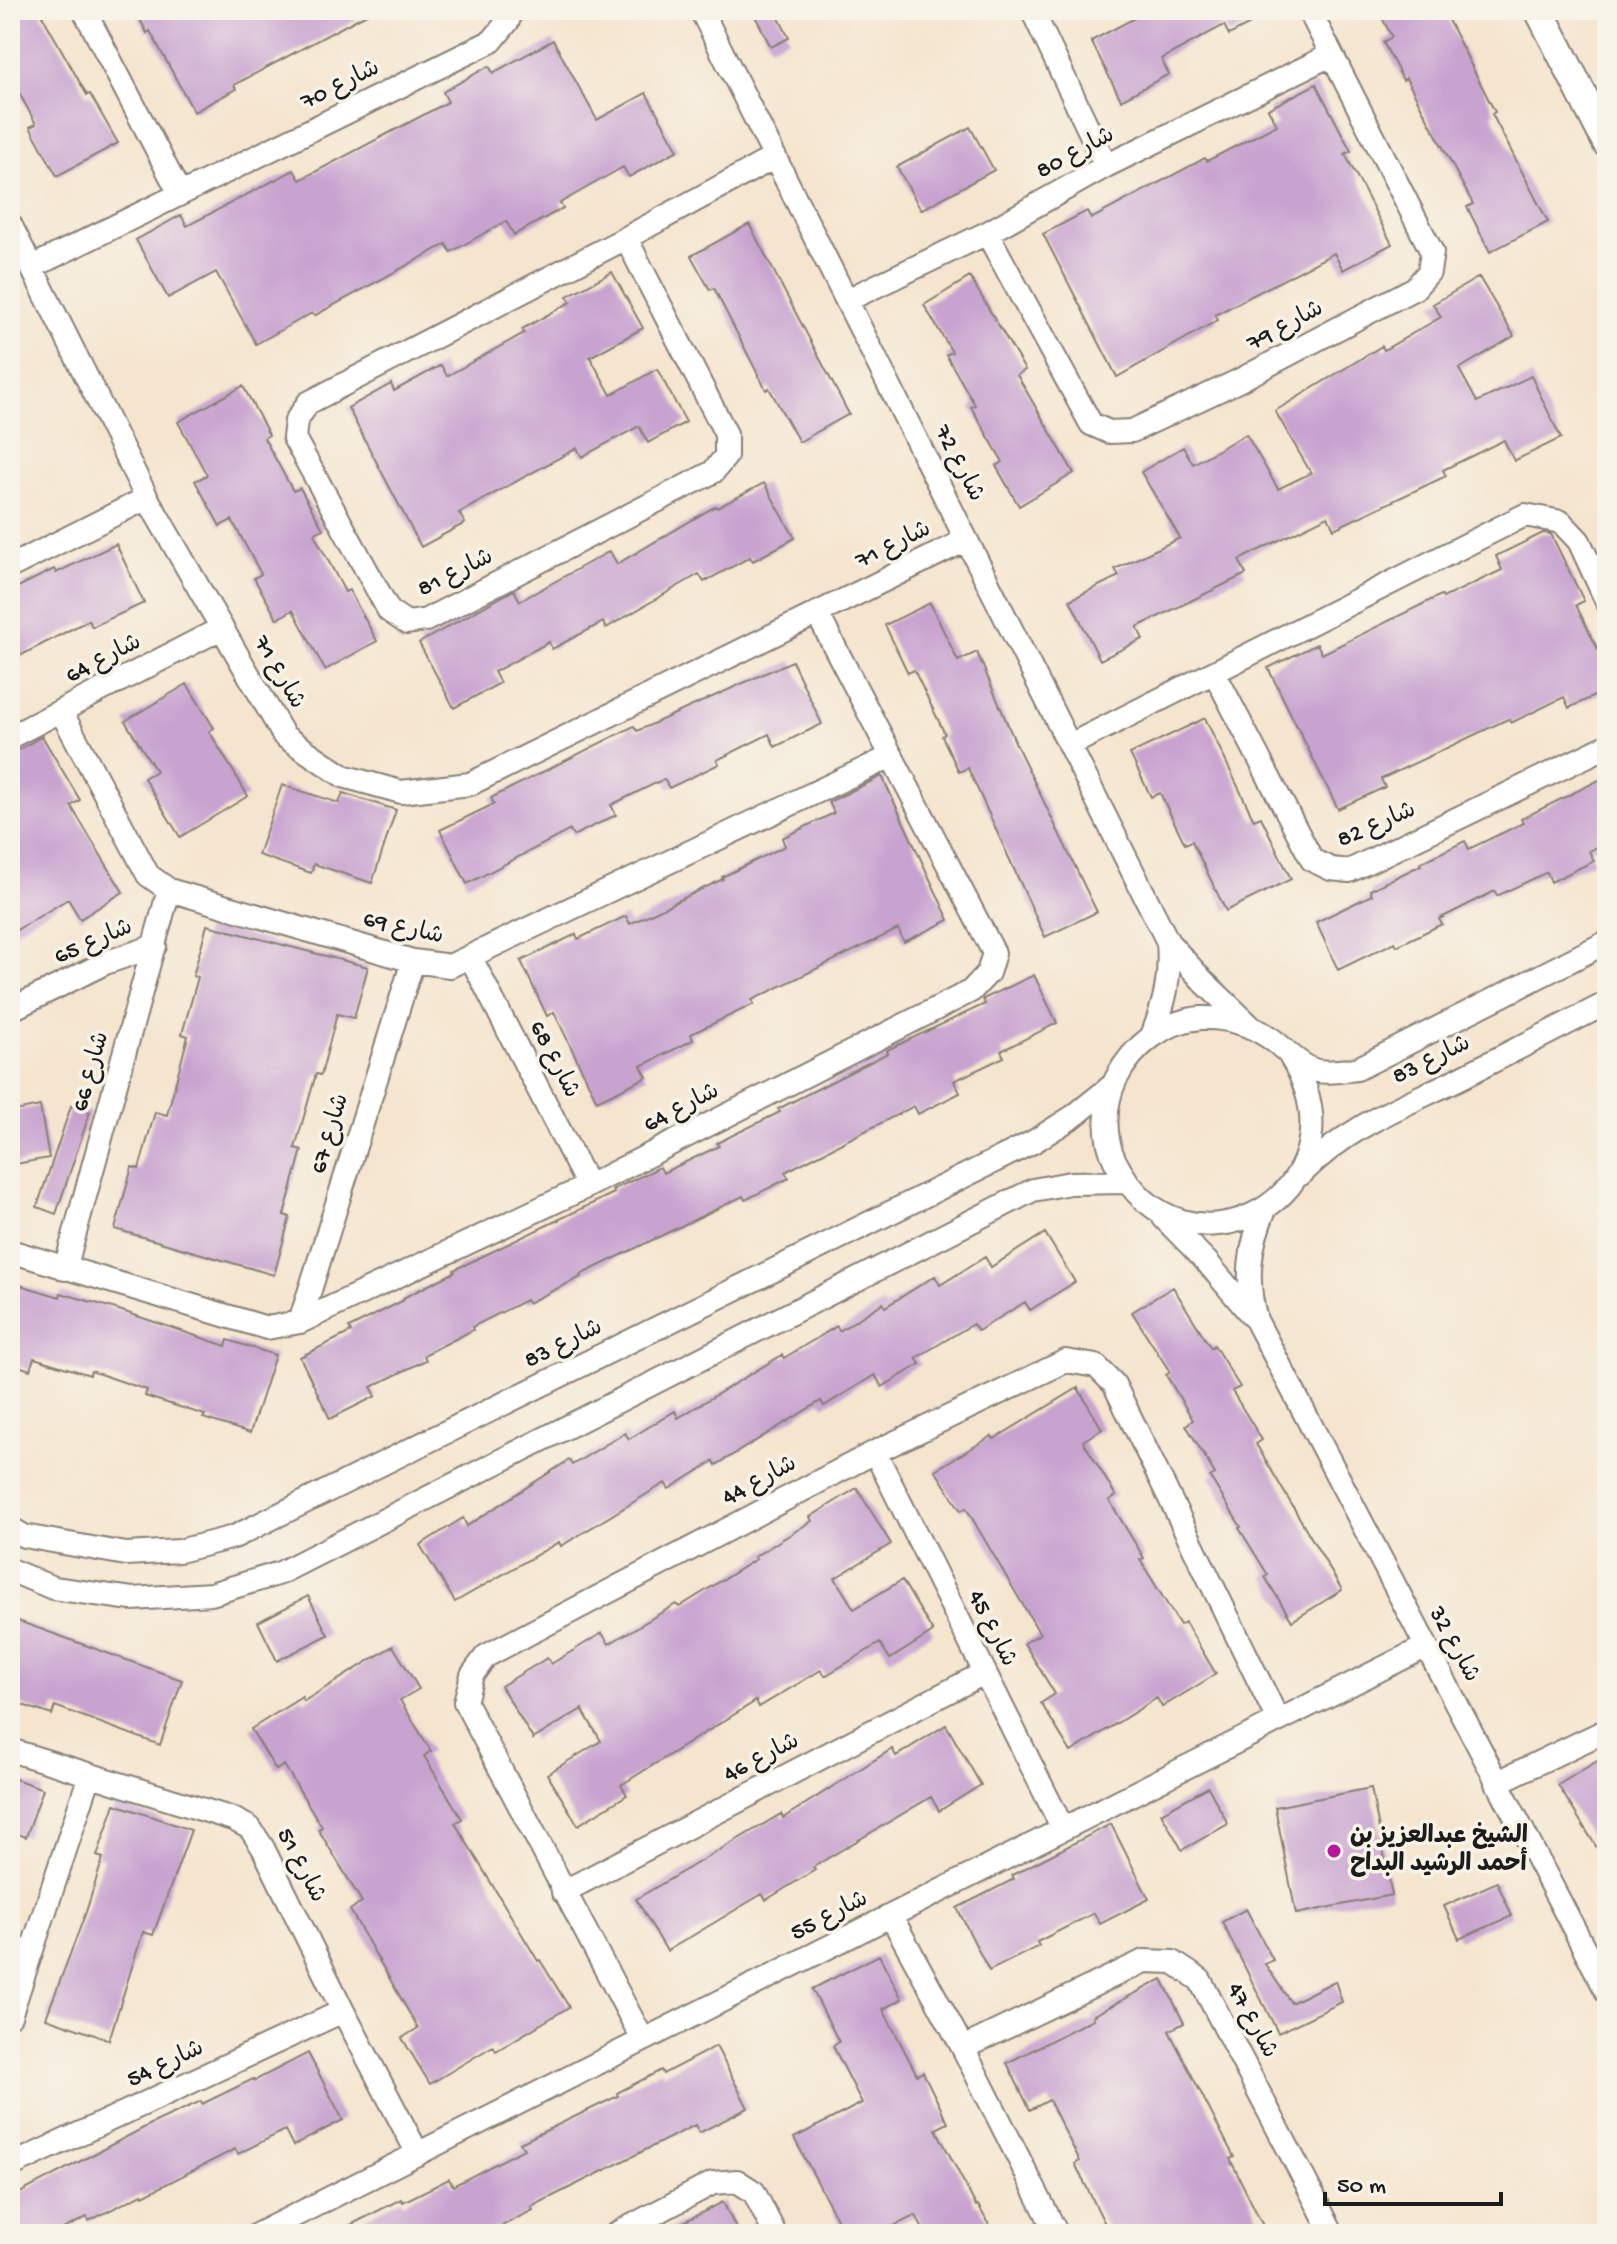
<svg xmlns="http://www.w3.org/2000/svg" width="1617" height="2244" font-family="'Gochi Hand','Playpen Sans Arabic',sans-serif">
	<rect width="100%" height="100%" fill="#f7f3e8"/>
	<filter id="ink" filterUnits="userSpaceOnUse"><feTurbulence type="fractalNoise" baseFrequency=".0125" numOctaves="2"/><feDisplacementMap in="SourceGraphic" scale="16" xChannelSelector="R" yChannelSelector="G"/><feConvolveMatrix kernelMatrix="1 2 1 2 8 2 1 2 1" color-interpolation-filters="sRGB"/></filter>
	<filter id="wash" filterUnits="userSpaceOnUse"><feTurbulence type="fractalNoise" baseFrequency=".006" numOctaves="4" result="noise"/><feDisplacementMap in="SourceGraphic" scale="32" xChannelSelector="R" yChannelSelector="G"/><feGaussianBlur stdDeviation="1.8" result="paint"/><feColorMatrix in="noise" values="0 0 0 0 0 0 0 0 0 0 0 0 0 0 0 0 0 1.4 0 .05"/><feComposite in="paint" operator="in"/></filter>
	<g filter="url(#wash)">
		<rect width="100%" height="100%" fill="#f5e5cf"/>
		<g id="blocks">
			<!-- building -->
			<path fill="#c8a3d0" d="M10 10H39L87 95 90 94 118 143 57 176 30 127 36 124 10 76Z
				M135 10H374L234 85 236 89 194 112 150 31 147 33Z
				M752 10H775L789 38 771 47Z
				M1150 10H1277L1229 35 1224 25 1161 59 1169 74 1121 100 1091 41Z
				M1378 10H1443L1495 112 1492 114 1548 222 1490 252 1467 207 1473 204 1406 78 1403 80 1383 42 1392 37Z
				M553 40 597 120 646 93 678 150 629 177 623 167 560 203 563 208 514 235 506 221 451 252 446 244 314 316 312 313 256 344 216 272 168 298 136 240 181 215 187 226 294 170 300 180 448 102 443 92 489 66 493 73Z
				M1316 84 1351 151 1345 154 1392 244 1343 270 1334 253 1215 315 1218 320 1117 377 1043 234 1087 211 1091 219 1205 158 1207 161 1277 125 1268 109Z
				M970 127 994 170 921 210 897 167Z
				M749 224 849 414 799 442 769 388 766 390 714 288 710 290 691 256Z
				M612 272 643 328 590 357 611 395 657 369 686 422 648 443 639 426 582 457 577 448 459 513 465 523 421 547 348 408 391 384 394 391 441 365 447 376 524 333 522 329 571 302 567 296Z
				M970 277 1025 370 1017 375 1074 473 1019 506 996 466 1003 462 971 407 975 405 946 355 952 352 924 305Z
				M1479 277 1514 336 1459 369 1477 402 1531 376 1561 438 1514 461 1504 440 1443 470 1446 476 1334 529 1328 516 1239 560 1246 574 1137 627 1143 639 1100 660 1070 600 1119 576 1115 569 1180 538 1141 472 1183 447 1193 464 1246 434 1278 489 1311 473 1275 411 1382 346 1384 350 1441 317 1433 304Z
				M243 386 269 435 264 438 293 491 300 488 323 529 314 534 345 592 349 590 377 641 325 670 293 610 277 619 254 578 261 574 232 520 220 526 195 481 207 475 178 422Z
				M764 483 795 538 753 561 750 557 704 582 699 574 606 628 603 622 552 649 549 642 494 672 500 683 454 708 419 643 514 590 520 601 610 551 617 564 716 506 717 508Z
				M1543 533 1551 534 1584 601 1576 605 1607 668V690L1569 708 1564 697 1511 723 1508 719 1381 779 1385 787 1338 809 1268 668 1317 644 1322 654 1441 595 1443 598 1502 570 1496 556Z
				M116 544 144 603 92 627 89 620 10 661V591L54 569 56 573Z
				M930 603 958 661 977 652 1016 744 1097 912 1045 937 968 768 959 772 942 736 945 734 914 670 908 673 885 625Z
				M792 661 822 724 775 747 769 734 717 760 719 764 669 788 664 779 611 805 616 815 573 836 570 830 467 884 440 830 494 804 491 798 634 726 637 731Z
				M187 684 214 728 209 731 248 796 180 837 144 778 156 771 125 721Z
				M1205 718 1254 820 1261 817 1291 879 1226 911 1192 841 1185 844 1160 793 1151 797 1130 754Z
				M42 736 80 800 71 806 123 892 80 919 68 899 10 934V755Z
				M882 776 949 920 904 942 898 929 752 1000 754 1004 691 1034 693 1040 641 1066 647 1077 597 1101 554 1012 547 1016 521 961 576 934 578 939 626 916 630 924 723 879 722 877 785 846 782 838 834 813 829 802Z
				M1607 776V842L1589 851 1594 861 1551 882 1547 872 1497 896 1495 891 1439 919 1442 924 1397 946 1395 942 1338 970 1316 922 1372 895 1370 890 1421 865 1420 863 1465 841 1469 849 1523 823 1521 819Z
				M282 785 339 803 343 793 396 810 372 883 314 864 311 873 258 855Z
				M207 925 368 967 354 1018 337 1014 321 1075 316 1074 295 1148 302 1150 284 1215 290 1217 274 1275 115 1229 132 1167 139 1169 155 1112 167 1115 188 1036 182 1034 198 977 193 976Z
				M1034 975 1057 1023 1001 1051 1004 1057 954 1081 960 1093 918 1114 914 1106 785 1172 789 1178 745 1200 743 1196 580 1275 581 1277 528 1303 526 1300 472 1327 473 1330 424 1355 426 1360 371 1387 376 1396 330 1419 300 1357 351 1332 349 1328 404 1300 403 1298 455 1272 454 1270 614 1193 612 1190 660 1167 663 1173 719 1146 717 1143 780 1112 778 1109 888 1053 887 1050 985 1004 983 999Z
				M40 1106 49 1158 10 1165V1112Z
				M71 1106 90 1112 56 1214 37 1207Z
				M1045 1233 1075 1282 1030 1310 1025 1302 978 1331 973 1324 916 1358 920 1364 882 1387 875 1375 824 1406 821 1401 716 1465 714 1461 669 1489 665 1483 561 1546 559 1542 455 1602 420 1545 463 1518 467 1526 569 1460 572 1465 625 1433 629 1439 675 1411 678 1418 782 1355 784 1358 837 1326 839 1331 883 1303 885 1307 935 1276 940 1285 985 1257 991 1267Z
				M10 1282 60 1297 61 1293 116 1309 226 1346 228 1340 275 1355 250 1433 203 1418 205 1415 145 1396 147 1390 91 1371 90 1375 34 1358 30 1370 10 1363Z
				M1173 1287 1211 1348 1214 1345 1240 1387 1232 1391 1262 1440 1256 1444 1342 1590 1292 1621 1265 1577 1268 1575 1239 1528 1241 1527 1210 1477 1215 1474 1186 1425 1193 1420 1166 1375 1170 1372 1132 1312Z
				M1078 1388 1102 1429 1083 1441 1116 1496 1109 1500 1144 1558 1140 1560 1180 1625 1185 1622 1216 1674 1162 1707 1157 1698 1071 1752 1041 1703 1055 1694 1024 1643 1040 1634 966 1508 961 1511 935 1470 992 1436 994 1439Z
				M857 1488 891 1544 835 1578 854 1609 902 1580 933 1632 890 1659 880 1643 825 1676 821 1670 759 1707 756 1701 621 1785 627 1795 578 1825 547 1774 601 1741 582 1709 533 1739 501 1686 547 1658 551 1664 602 1633 609 1644 676 1604 679 1607 756 1559 754 1557 812 1521 810 1517Z
				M308 1596 328 1635 277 1661 258 1622Z
				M10 1618 182 1680 160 1745 55 1706 52 1715 10 1701Z
				M393 1646 419 1689 400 1700 431 1751 424 1756 462 1819 455 1823 538 1961 540 1960 569 2007 496 2051 493 2046 430 2084 402 2038 418 2028 350 1910 362 1902 318 1829 322 1827 284 1765 276 1770 251 1729 302 1697 304 1701Z
				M946 1725 981 1785 939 1811 931 1797 813 1867 815 1870 766 1900 762 1894 667 1951 636 1899 781 1814 783 1818 892 1749 896 1756Z
				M1607 1758V1864L1558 1785 1599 1760 1601 1762Z
				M10 1777 43 1789 26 1837 10 1831Z
				M1208 1787 1228 1824 1182 1850 1161 1813Z
				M1371 1788 1392 1895 1296 1914 1275 1807Z
				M115 1804 191 1830 153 1935 143 1932 109 2040 46 2018 86 1912 103 1858 97 1856Z
				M1111 1824 1149 1899 1100 1924 1094 1913 1037 1942 1039 1946 989 1971 957 1908 1014 1879 1012 1875Z
				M1497 1882 1512 1916 1459 1939 1444 1906Z
				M1246 1909 1273 1960 1265 1964 1291 2003 1335 1981 1342 2002 1278 2033 1222 1922Z
				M879 1955 902 1999 883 2009 917 2075 923 2072 948 2123 936 2129 976 2206 978 2205 994 2234H925L916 2215 878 2234H845L794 2138 862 2103 833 2046 839 2042 812 1989Z
				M1162 1979 1184 2023 1169 2031 1234 2157 1230 2159 1267 2234H1110L1075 2164 1080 2161 1049 2100 1030 2110 1007 2063 1093 2019 1092 2016Z
				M716 2046 748 2108 699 2133 695 2125 531 2207 533 2210 486 2234H333L401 2199 403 2202 449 2179 453 2186 524 2149 520 2143 618 2096 617 2093 661 2070 663 2074Z
				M308 2053 343 2120 293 2146 285 2130 238 2154 235 2149 143 2196 142 2194 89 2221 87 2217 53 2234H10V2198L153 2123 201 2101 202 2104 253 2079 254 2081Z
				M723 2202 739 2234H660Z"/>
		</g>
	</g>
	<g filter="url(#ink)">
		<use href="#blocks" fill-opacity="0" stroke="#888076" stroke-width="2"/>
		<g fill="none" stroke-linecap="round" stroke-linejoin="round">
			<!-- minor casing -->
			<g stroke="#888076" stroke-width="26">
				<path id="minor" d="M84 10 180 194
					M701 10 1168 942 1203 981 1250 1026
					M1032 10 1106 166
					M10 224 147 498 284 736 343 776 401 792 470 784 966 540
					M987 233 1091 424 1109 432 1132 431 1238 381 1415 288 1429 272 1432 252 1309 10
					M626 238 726 434V456L713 472 426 620 407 623 389 611 294 438 296 421 308 403 626 238 775 157
					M32 267 492 41 508 21 511 10
					M847 300 987 233 1106 166 1331 55
					M10 567 147 498
					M1215 674 1312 860 1331 869 1349 871 1607 746
					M61 711 148 875 169 890 413 961 450 966 892 756
					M10 737 222 628
					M1070 745 1525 515 1561 522 1579 541 1607 602
					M471 958 588 1186
					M10 1010 105 963 155 946
					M1152 1036C1165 1002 1171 978 1168 942
					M1290 1056C1375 1193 1183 1297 1115 1161 1103 1137 1104 1103 1116 1079 1133 1046 1164 1021 1201 1018 1226 1017 1250 1024 1270 1038 1285 1048 1296 1064 1314 1070 1326 1074 1344 1070 1357 1069L1607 942
					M1301 1174C1350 1125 1399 1108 1458 1079 1508 1054 1557 1028 1607 1003
					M1265 1209C1249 1246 1245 1281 1256 1320L1607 1992
					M1164 1218 1207 1262 1253 1317
					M10 1251 267 1328 300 1322 588 1186 971 991 988 973 994 953 817 613
					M65 1269 169 890
					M300 1322 413 961
					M875 1452 1063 1829
					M10 1528 24 1536 126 1554 179 1551 234 1537 1033 1142 1074 1116 1114 1084
					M10 1570 53 1588 132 1599 211 1594 280 1573 1033 1190 1070 1183 1126 1182
					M10 1750 233 1819 250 1828 263 1848 343 2011 418 2154
					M1496 1783 1607 1730
					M563 1892 984 1673
					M891 1916 963 2048 1057 2234
					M10 2016 90 1775
					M643 2040 465 1702 472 1675 486 1656 875 1452 1066 1361 1096 1366 1114 1384 1278 1720
					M963 2048 1144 1961 1173 1962 1200 1980 1333 2234
					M10 2166 343 2011
					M258 2234 1425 1647
					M616 2234 713 2183 737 2181 754 2192 775 2234"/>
			</g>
			<!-- major casing -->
			<g stroke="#888076" stroke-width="32">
				<path id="major" d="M1539 10 1607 143"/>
			</g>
			<!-- minor -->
			<use href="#minor" stroke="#fff" stroke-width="22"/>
			<!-- major -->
			<use href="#major" stroke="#fff" stroke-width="28"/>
		</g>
	</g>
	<!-- markers -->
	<circle fill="#b5179e" stroke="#f7f3e8" stroke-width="3" cx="1334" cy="1851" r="8"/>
	<g text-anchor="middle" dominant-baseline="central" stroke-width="7" stroke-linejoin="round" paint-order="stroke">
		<!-- street labels -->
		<g font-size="24" fill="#1c1c1c" stroke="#f7f3e8">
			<text transform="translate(341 86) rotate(-26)">شارع 70</text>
			<text transform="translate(1076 154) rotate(-28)">شارع 80</text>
			<text transform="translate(1286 327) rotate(-28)">شارع 79</text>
			<text transform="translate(958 464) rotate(63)">شارع 72</text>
			<text transform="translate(894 546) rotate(-26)">شارع 71</text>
			<text transform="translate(456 574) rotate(-26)">شارع 81</text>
			<text transform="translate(104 660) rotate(-27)">شارع 64</text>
			<text transform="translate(278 673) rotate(60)">شارع 71</text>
			<text transform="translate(1377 826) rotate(-23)">شارع 82</text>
			<text transform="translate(403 929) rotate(13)">شارع 69</text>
			<text transform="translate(94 943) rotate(-23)">شارع 65</text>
			<text transform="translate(553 1060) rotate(63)">شارع 68</text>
			<text transform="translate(1432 1061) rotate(-26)">شارع 83</text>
			<text transform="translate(92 1072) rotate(-74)">شارع 66</text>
			<text transform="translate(682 1109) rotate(-27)">شارع 64</text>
			<text transform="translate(331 1134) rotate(-73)">شارع 67</text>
			<text transform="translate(564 1345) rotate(-26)">شارع 83</text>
			<text transform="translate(760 1482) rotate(-28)">شارع 44</text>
			<text transform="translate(991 1629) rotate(64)">شارع 45</text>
			<text transform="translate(1453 1645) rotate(62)">شارع 32</text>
			<text transform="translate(762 1759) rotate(-27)">شارع 46</text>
			<text transform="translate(300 1866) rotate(63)">شارع 51</text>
			<text transform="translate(830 1917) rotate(-27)">شارع 55</text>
			<text transform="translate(1251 2021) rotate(62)">شارع 47</text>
			<text transform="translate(166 2065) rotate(-25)">شارع 54</text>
		</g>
		<!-- poi labels -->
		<g font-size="24" font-weight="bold" fill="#1c1c1c" stroke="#f7f3e8" text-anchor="start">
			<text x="1350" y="1837">الشيخ عبدالعزيز بن<tspan x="1350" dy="28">أحمد الرشيد البداح</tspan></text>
		</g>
	</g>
	<!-- margin -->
	<rect width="1617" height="2244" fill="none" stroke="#f7f3e8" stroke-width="40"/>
	<!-- scale -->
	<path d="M1325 2192v12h176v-12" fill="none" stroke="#1c1c1c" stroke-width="4"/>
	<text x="1337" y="2192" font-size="24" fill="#1c1c1c" stroke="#f7f3e8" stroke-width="6" paint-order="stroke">50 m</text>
</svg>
